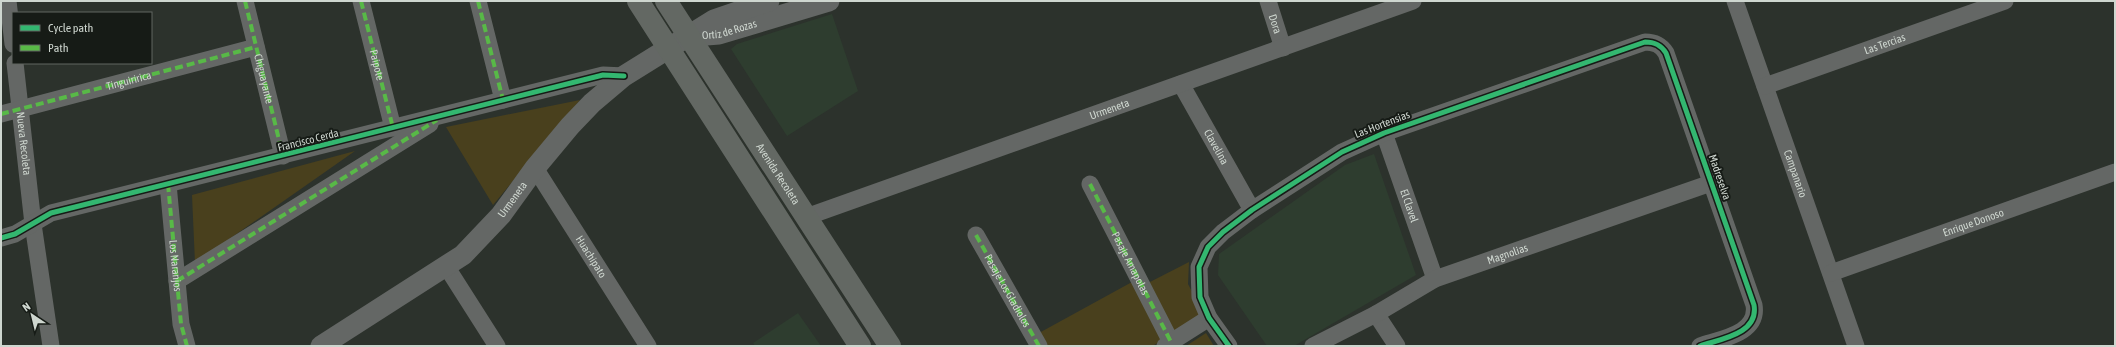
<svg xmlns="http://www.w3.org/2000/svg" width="2116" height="347" font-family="'Asap Condensed',sans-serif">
	<rect width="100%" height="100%" fill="#2c322c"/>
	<!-- built -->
	<path fill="#2e3d2f" d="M832 14 858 91 787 136 731 49 737 44Z
		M1374 154 1416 275 1294 346H1267L1218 275 1219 254 1345 165Z
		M798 313 821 346H755L753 343Z"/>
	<!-- green -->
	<path fill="#49401d" d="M580 100 493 205 446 127Z
		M355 151 195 263 192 195Z
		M1189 262 1188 284 1205 317 1174 333 1148 283Z
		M1132 282 1164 340 1152 346H1046L1039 333Z
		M1206 333 1214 346H1186Z"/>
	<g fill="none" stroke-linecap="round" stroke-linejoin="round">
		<!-- minor -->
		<g stroke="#646765" stroke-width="17">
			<path d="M8 1 13 44"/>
			<path id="s1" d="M245 1 283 156"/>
			<path id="s2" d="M361 1 393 128"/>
			<path d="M478 1 503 100"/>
			<path id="s3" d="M1268 1 1283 48"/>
			<path id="s4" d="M1735 1 1856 346"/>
			<path id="s5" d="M15 63 33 224 51 346"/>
			<path id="s6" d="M1181 84 1252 210"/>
			<path id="s7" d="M1765 86 2005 1"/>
			<path d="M1 114 256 47"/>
			<path id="s8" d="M1384 133 1435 279"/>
			<path id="s9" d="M535 168 648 346"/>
			<path id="s10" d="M168 184 181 324 187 346"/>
			<path id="s11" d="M1090 184 1171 342"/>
			<path id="s12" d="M806 217 1413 1"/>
			<path d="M976 235 1039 346"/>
			<path d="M1 238 15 234 51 213 603 75 624 76"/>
			<path d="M446 266 497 346"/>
			<path id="s13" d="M1831 273 2115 172"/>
			<path d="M177 281 430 124"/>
			<path d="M1376 314 1397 346"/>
			<path d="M1165 346 1209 318"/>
			<path d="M1229 346 1209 318 1200 297 1199 267 1208 247 1223 232 1252 210 1342 152 1384 133 1645 42C1655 42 1661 45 1666 53L1754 305C1759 334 1720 339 1700 346"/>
			<path id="s14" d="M1313 346 1376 314 1435 279 1711 183"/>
		</g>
		<!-- tertiary -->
		<g stroke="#646765" stroke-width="21">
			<path id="s15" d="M694 36 719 34 829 1"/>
			<path id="s16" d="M321 346 463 255 501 215 535 168 570 126 592 103 624 76 714 20 769 1"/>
		</g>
		<!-- primary -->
		<g stroke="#636863" stroke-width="22">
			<path d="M638 1 860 346"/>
			<path id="s17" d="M666 1 890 346"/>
		</g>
		<!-- quiet -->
		<g stroke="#58b947" stroke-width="4" stroke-dasharray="8 4" stroke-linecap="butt">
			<path d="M245 1 283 156"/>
			<path d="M361 1 393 128"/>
			<path d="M478 1 503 100"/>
			<path id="s18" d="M1 114 256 47"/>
			<path d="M168 184 181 324 187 346"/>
			<path d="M1090 184 1171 342"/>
			<path id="s19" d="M976 235 1039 346"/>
			<path d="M177 281 437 120"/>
		</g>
		<!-- cycleway casing -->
		<g stroke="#161b16" stroke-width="8">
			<path id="cycleway" d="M1 238 15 234 51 213 603 75 624 76
				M1229 346 1209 318 1200 297 1199 267 1208 247 1223 232 1252 210 1342 152 1384 133 1645 42C1655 42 1661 45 1666 53L1754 305C1759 334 1720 339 1700 346"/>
		</g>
		<!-- cycleway -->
		<use href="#cycleway" stroke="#33b770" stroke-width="5"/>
	</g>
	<g text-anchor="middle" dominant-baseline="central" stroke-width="4" stroke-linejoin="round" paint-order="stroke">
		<!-- street labels -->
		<g font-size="11" fill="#ced6cf" stroke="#161b16">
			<text stroke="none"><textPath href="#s3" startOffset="24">Dora</textPath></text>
			<text stroke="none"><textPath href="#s15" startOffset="36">Ortiz de Rozas</textPath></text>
			<text stroke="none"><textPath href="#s7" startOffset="127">Las Tercias</textPath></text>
			<text stroke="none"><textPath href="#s2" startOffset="66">Paipote</textPath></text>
			<text stroke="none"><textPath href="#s1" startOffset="80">Chiguayante</textPath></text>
			<text stroke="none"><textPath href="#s18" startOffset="132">Tinguiririca</textPath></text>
			<text stroke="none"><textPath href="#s12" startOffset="322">Urmeneta</textPath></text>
			<text transform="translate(1382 124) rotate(-21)">Las Hortensias</text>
			<text transform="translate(308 140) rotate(-14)">Francisco Cerda</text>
			<text stroke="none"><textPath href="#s5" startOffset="81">Nueva Recoleta</textPath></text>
			<text stroke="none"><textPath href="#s6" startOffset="72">Clavelina</textPath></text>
			<text stroke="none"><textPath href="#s4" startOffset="183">Campanario</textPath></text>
			<text stroke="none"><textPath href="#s17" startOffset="206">Avenida Recoleta</textPath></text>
			<text transform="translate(1720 177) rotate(71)">Madreselva</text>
			<text stroke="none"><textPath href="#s16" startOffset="243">Urmeneta</textPath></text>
			<text stroke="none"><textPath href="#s8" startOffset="77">El Clavel</textPath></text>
			<text stroke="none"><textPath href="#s13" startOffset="151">Enrique Donoso</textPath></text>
			<text stroke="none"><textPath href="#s14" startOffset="216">Magnolias</textPath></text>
			<text stroke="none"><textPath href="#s9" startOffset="105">Huachipato</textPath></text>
			<text stroke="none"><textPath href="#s11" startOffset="89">Pasaje Amapolas</textPath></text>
			<text stroke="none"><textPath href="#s10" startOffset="82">Los Naranjos</textPath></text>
			<text stroke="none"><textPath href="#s19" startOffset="64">Pasaje Los Gladiolos</textPath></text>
		</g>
	</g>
	<!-- border -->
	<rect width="2116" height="347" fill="none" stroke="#ced6cf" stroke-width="4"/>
	<!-- legend -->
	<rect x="12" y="12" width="140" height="52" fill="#161b16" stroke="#606660"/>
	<rect x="20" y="25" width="20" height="6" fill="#33b770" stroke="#606660"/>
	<text x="48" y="32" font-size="12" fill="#ced6cf">Cycle path</text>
	<rect x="20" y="45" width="20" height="6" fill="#58b947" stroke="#606660"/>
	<text x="48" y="52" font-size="12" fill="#ced6cf">Path</text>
	<!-- north arrow -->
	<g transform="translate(32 315) rotate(325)" stroke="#161b16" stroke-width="3" paint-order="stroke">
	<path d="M0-3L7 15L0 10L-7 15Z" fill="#ced6cf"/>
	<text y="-6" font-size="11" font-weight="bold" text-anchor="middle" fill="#ced6cf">N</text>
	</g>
</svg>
